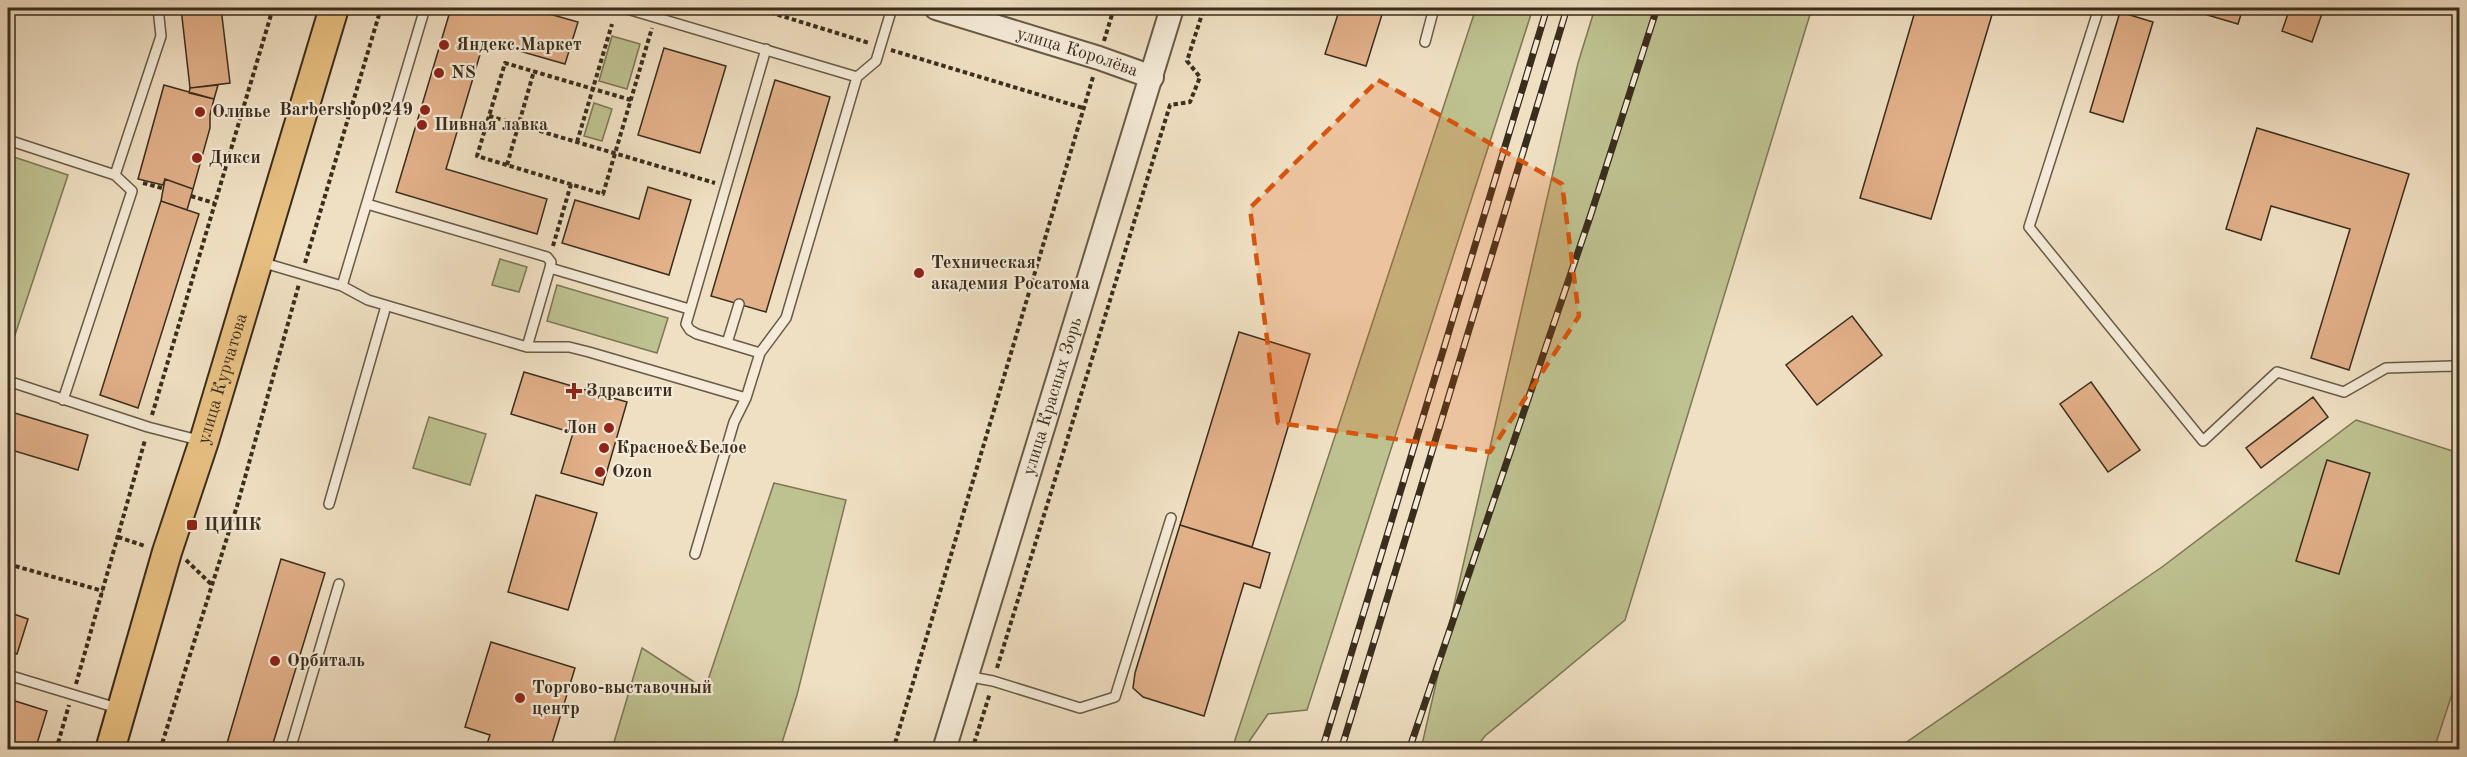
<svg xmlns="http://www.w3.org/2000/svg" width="2467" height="757" font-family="'Old Standard TT',serif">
	<rect width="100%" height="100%" fill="#f0e0c3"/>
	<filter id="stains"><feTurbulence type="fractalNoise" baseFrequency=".00333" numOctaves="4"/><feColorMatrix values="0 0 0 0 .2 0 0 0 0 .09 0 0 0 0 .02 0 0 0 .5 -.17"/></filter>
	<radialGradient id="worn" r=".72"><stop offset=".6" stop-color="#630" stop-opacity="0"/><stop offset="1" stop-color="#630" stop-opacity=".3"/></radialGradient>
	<!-- green -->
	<path fill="#bec190" stroke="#7c7756" stroke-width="1.5" d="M1476 8H1533L1307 710 1268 714 1244 749H1232Z
		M1595 8H1812L1625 620 1485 736 1475 749H1421L1578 63Z
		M612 36 640 44 627 89 599 81Z
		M594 103 612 109 602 141 584 136Z
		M8 155 68 175 8 356Z
		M500 259 527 267 519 292 492 285Z
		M557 285 668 318 657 353 547 321Z
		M429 417 486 434 470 485 413 468Z
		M2356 420 2459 453V673L2434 749 1895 750 2162 567Z
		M774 483 846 500 797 695 780 749H612L642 648 705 689Z"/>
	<!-- building -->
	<path fill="#e2b089" stroke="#3a2d1d" stroke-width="1.5" d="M181 8H221L230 83 190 88Z
		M451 8H528L578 22 565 64 484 41 446 169 547 199 537 234 396 192Z
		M1340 8H1384L1366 66 1325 54Z
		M1916 8H1994L1931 219 1860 198Z
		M2206 8H2243L2238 24 2204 14Z
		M2290 8H2324L2312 42 2282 31Z
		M2120 12 2153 22 2123 122 2090 112Z
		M664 48 726 66 700 153 638 135Z
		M8 61 11 91 8 92Z
		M775 80 830 97 766 312 711 296Z
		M164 85 214 99 210 115V128L193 189 165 179 163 185 138 179Z
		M218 85 214 99 189 93 190 88Z
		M2257 128 2409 174 2349 370 2311 358 2350 229 2271 206 2261 240 2226 229Z
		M165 179 193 189 187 210 161 201Z
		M648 187 691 200 669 275 562 243 575 200 639 219Z
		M161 201 199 214 138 408 100 395Z
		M1852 316 1882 355 1817 405 1786 365Z
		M1239 332 1310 354 1252 547 1180 525Z
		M524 372 627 402 603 485 561 473 573 433 511 414Z
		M2091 382 2140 450 2108 472 2060 404Z
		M2313 397 2328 417 2261 468 2246 448Z
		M8 411 88 435 78 470 8 449Z
		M2327 460 2370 473 2339 574 2296 561Z
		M536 495 597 513 568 610 508 592Z
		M1180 525 1270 553 1260 588 1244 583 1204 716 1143 697 1133 688 1135 673Z
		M281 559 325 573 271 750H225Z
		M8 612 28 619 17 654 8 651Z
		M491 642 575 668 550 750H538L519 744 518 750H485L490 735 465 727Z
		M12 700 47 711 35 750H8V713Z"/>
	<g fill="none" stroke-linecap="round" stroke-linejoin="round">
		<!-- service casing -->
		<g stroke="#685a46" stroke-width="12">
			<path id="service" d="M624 8 857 77 876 61 892 8
				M2099 8 2029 227 2203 441 2277 372 2344 392 2386 368 2452 366 2460 369
				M1425 42 1434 8
				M8 140 115 175 161 36 158 8
				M367 204 547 257 551 262 550 268
				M261 262 342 286 425 8
				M342 286 368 300 527 347H569L589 352 746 398
				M727 343 739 304
				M527 347 550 268 689 309
				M760 353 697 334 690 330 686 324 766 49
				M8 381 148 427 202 441
				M63 400 132 191 115 175
				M329 504 386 306
				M695 554 734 422 746 398 760 353 786 318 857 77
				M8 675 117 708
				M966 676 993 681 1080 708 1115 697 1171 518
				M290 750 339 584"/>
		</g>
		<!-- tertiary casing -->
		<g stroke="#685a46" stroke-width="26">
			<g id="tertiary">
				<path id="s1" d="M936 8 1099 58 1152 77"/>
				<path id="s2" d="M944 750 1172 8"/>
			</g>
		</g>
		<!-- primary casing -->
		<g stroke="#3a2d1d" stroke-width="32">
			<g id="primary">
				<path id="s3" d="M110 750 167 552 204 441 334 8"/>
			</g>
		</g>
		<!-- path -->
		<path stroke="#3a2d1d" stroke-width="4" stroke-dasharray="4.5 3" stroke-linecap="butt" d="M756 8 869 43
			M1104 41 1114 8
			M891 50 1083 108
			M631 100 505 63 477 156 603 194 652 28
			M489 116 715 183
			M577 142 612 24
			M507 165 534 71
			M143 183 162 188
			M191 196 214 203
			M553 246 571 184
			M305 263 381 8
			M152 415 273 8
			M118 537 145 546
			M186 560 213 586
			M8 564 103 591
			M997 668 1170 105 1190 102 1200 77 1187 61 1204 8
			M76 684 145 440
			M56 750 69 705
			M160 750 237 506 299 284
			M893 750 1093 77
			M972 750 990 693"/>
		<!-- service -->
		<use href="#service" stroke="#f5ebd8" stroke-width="9"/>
		<!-- tertiary -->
		<use href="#tertiary" stroke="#f5ebd8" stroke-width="22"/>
		<!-- primary -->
		<use href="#primary" stroke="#e8c082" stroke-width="28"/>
		<!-- rail casing -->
		<g stroke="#3a2d1d" stroke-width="7">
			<path id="rail" d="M1322 750 1547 8
				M1341 750 1567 8
				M1409 750 1591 214 1657 8"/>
		</g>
		<!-- rail -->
		<use href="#rail" stroke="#f5ebd8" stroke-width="4.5" stroke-dasharray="14" stroke-linecap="butt"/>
	</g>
	<!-- marked area -->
	<path fill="#d7550e" fill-opacity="0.2" stroke="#d7550e" stroke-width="4.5" stroke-dasharray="12 8" stroke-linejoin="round" d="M1378 80 1562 184 1579 316 1490 452 1278 423 1250 208Z"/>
	<!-- markers -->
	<g fill="#8f2418" stroke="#f5ebd8" stroke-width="2">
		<circle cx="444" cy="45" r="6"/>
		<circle cx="439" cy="73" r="6"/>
		<circle cx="425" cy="110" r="6"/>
		<circle cx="200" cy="112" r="6"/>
		<circle cx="422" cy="125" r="6"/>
		<circle cx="197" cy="158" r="6"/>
		<circle cx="919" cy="273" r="6"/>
		<path d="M571 382h6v6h6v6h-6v6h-6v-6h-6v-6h6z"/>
		<circle cx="609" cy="428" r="6"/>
		<circle cx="604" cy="448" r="6"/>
		<circle cx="600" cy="472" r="6"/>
		<rect x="186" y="519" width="12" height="12" rx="3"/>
		<circle cx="275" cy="661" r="6"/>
		<circle cx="520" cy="698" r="6"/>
	</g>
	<g text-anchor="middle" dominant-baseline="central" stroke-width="4.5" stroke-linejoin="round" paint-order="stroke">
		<!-- poi labels -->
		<g font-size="18" font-weight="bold" fill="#3a2d1d" stroke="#f5ebd8" text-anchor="start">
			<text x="456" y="45">Яндекс.Маркет</text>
			<text x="451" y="73">NS</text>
			<text x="413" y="110" text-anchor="end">Barbershop0249</text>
			<text x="212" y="112">Оливье</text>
			<text x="434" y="125">Пивная лавка</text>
			<text x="209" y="158">Дикси</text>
			<text x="931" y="263">Техническая<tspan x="931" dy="21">академия Росатома</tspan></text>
			<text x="586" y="391">Здравсити</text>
			<text x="597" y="428" text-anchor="end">Лон</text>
			<text x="616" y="448">Красное&amp;Белое</text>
			<text x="612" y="472">Ozon</text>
			<text x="204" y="525">ЦИПК</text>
			<text x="287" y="661">Орбиталь</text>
			<text x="532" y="688">Торгово-выставочный<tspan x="532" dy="21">центр</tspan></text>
		</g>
		<!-- street labels -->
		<g font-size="18" fill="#3a2d1d" stroke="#f5ebd8">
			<text stroke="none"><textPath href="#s1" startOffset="148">улица Королёва</textPath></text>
			<text stroke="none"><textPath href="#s3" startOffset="388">улица Курчатова</textPath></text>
			<text stroke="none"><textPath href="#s2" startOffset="370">улица Красных Зорь</textPath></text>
		</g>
	</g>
	<!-- margin -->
	<rect width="2467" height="757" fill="none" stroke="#f0e0c3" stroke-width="30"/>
	<rect x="9" y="9" width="2449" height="739" fill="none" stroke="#3a2d1d" stroke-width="3"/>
	<rect x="15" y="15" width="2437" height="727" fill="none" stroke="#3a2d1d" stroke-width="1.5"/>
	<rect width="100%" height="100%" filter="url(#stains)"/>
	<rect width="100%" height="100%" fill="url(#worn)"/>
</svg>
